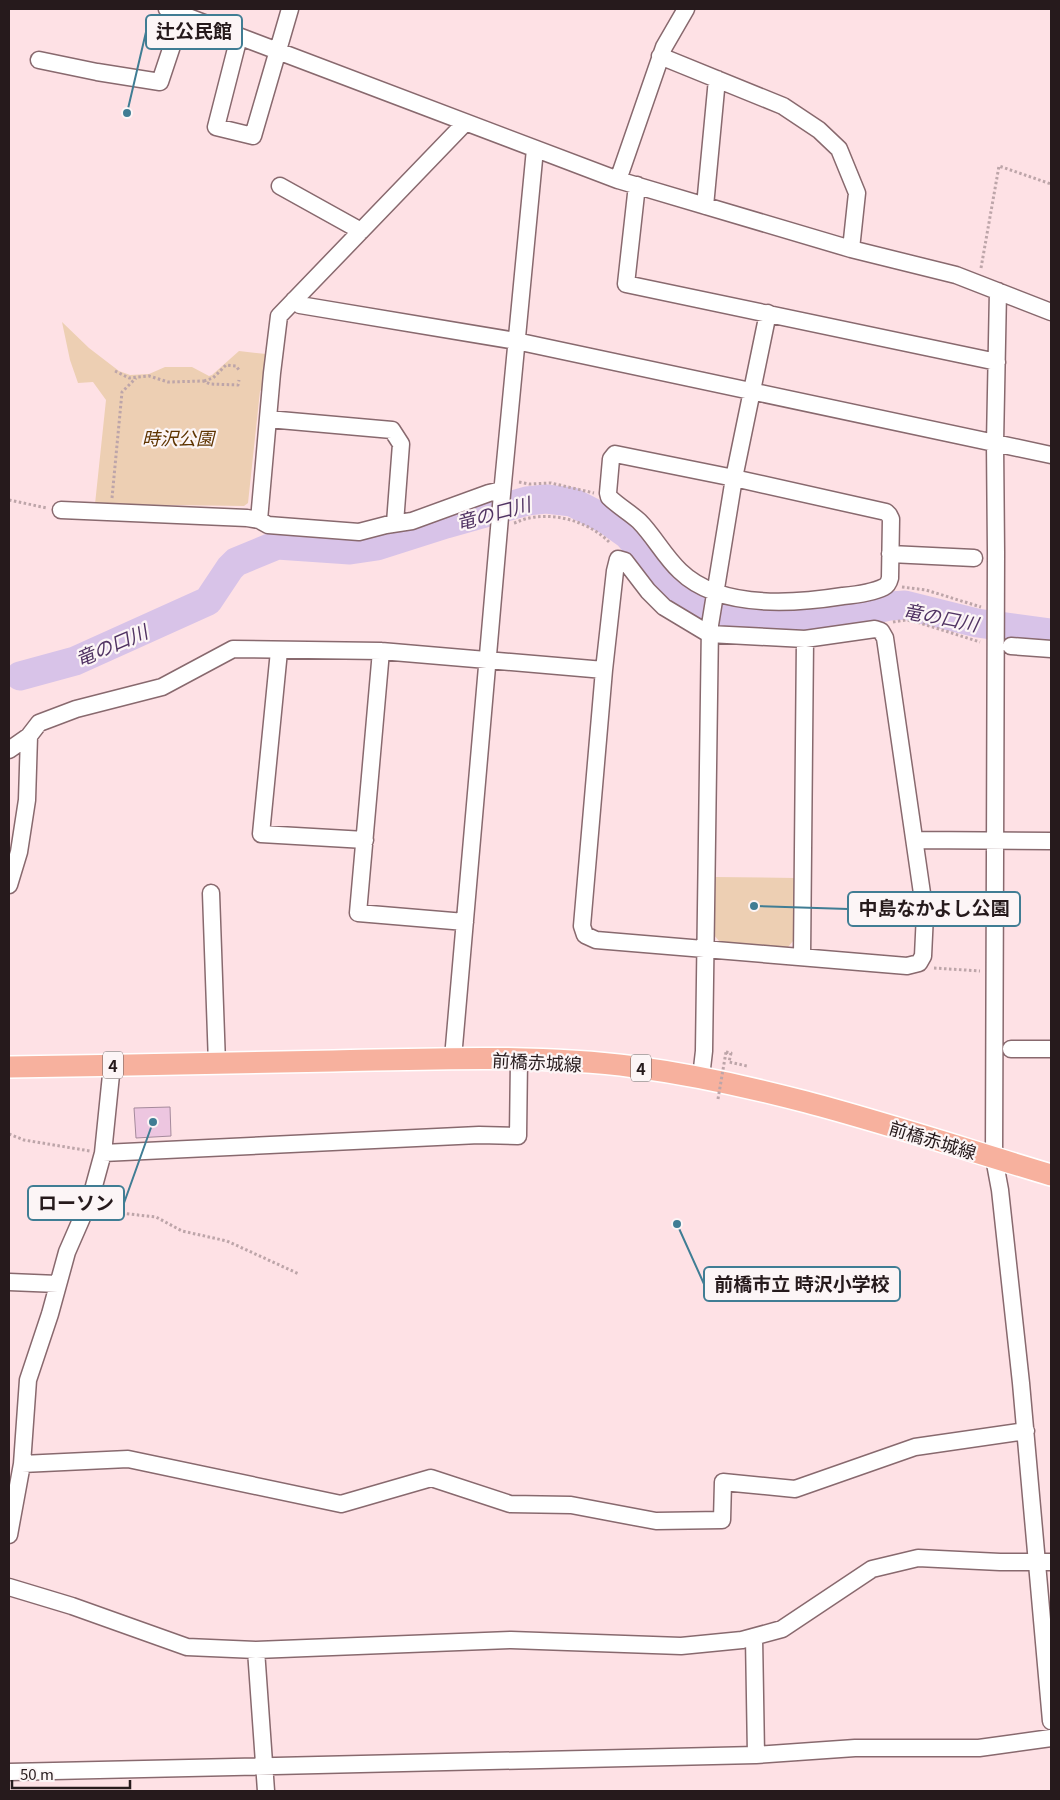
<svg xmlns="http://www.w3.org/2000/svg" width="1060" height="1800" font-family="Georgia,'Noto Sans JP',serif">
	<rect width="100%" height="100%" fill="#fee1e5"/>
	<!-- green -->
	<path fill="#edcfb3" d="M62 322 89 348 119 371 130 375 149 374 165 367H192L209 376 212 375 239 351 266 354 263 389 260 391 248 503 244 506 95 504 106 400 93 382 78 383 70 360Z
		M714 877 795 878 794 940 788 947 720 942 713 934Z"/>
	<g fill="none" stroke-linecap="round" stroke-linejoin="round">
		<!-- stream -->
		<path stroke="#d8c3e8" stroke-width="5" d="M9 676H20
			M9 683 20 676"/>
		<!-- river -->
		<path stroke="#d8c3e8" stroke-width="29" d="M20 676 75 661 208 601 230 568 236 562 277 545 350 550 377 546 446 524 527 501 546 499 572 502 607 520 628 535 669 584 697 605 725 619 760 620 839 618 890 606 905 605 977 623 1051 633"/>
	</g>
	<!-- building -->
	<path fill="#edc6e0" stroke="#a58a9c" d="M170 1107 171 1136 136 1138 134 1108Z"/>
	<g fill="none" stroke-linecap="round" stroke-linejoin="round">
		<!-- minor casing -->
		<g stroke="#88696e" stroke-width="19">
			<path id="minor" d="M167 9 618 180 851 249 956 275 1051 312
				M239 37 216 127 253 136 290 9
				M660 56 783 106 819 130 839 149 857 193 851 249
				M39 60 97 72 160 82 182 16
				M618 180 664 47 686 9
				M637 185 626 284 997 362
				M280 186 361 231
				M705 206 717 79
				M998 291 995 443 996 552 994 1158 1000 1190 1021 1383 1051 1721
				M294 300 300 305 516 341 1051 455
				M268 419 392 430 401 444 395 523
				M615 454 734 478 886 512 889 515 891 519 890 578C889 582 888 585 884 587 874 592 854 595 843 596 793 604 719 609 680 571 664 556 654 536 639 521 629 512 618 506 609 497L608 493 611 459Z
				M61 510 247 518 259 520 268 525 359 532 386 525 412 521 489 493 502 490
				M259 520 272 373 279 316 465 123
				M890 554 974 558
				M618 559 625 561 648 591 664 607 709 634 805 639 875 629 881 631 885 638 925 914 923 956 919 963 907 966 596 940 585 935 582 926 604 670 615 571Z
				M1011 646 1051 649
				M279 651 261 834 365 840
				M381 651 358 913 465 922
				M9 750 29 736
				M915 840 1051 841
				M9 885 19 852 27 800 29 736 39 723 76 709 162 687 233 649 381 651 604 670
				M211 893 217 1064
				M802 957 805 639
				M1011 1049H1051
				M453 1058 502 494 535 149
				M701 1077 704 1051 710 625 734 478 768 313
				M103 1153 479 1135 518 1136 519 1059
				M9 1282 58 1284
				M22 1464 128 1459 341 1504 431 1478 510 1504 571 1505 656 1521 722 1520 723 1482 795 1489 915 1447 1026 1431
				M9 1535 22 1464 28 1380 50 1314 67 1252 91 1197 103 1153 112 1065
				M9 1587 72 1606 187 1647 256 1650 511 1640 681 1646 742 1640 782 1629 872 1569 918 1558 1000 1562H1051
				M754 1637 756 1755
				M256 1650 266 1791
				M9 1772 756 1755 855 1748H979L1051 1738"/>
		</g>
		<!-- major casing -->
		<g stroke="#fff" stroke-width="24">
			<path id="major" d="M9 1067C117 1065 225 1064 333 1061 433 1059 535 1054 635 1067 778 1086 914 1134 1051 1175"/>
		</g>
		<!-- path -->
		<path stroke="#bda5a9" stroke-width="3" stroke-dasharray="2.5 2.5" stroke-linecap="butt" d="M981 268 999 166 1051 184
			M115 371 129 378 149 376 168 382 203 381 210 384 238 385 239 380
			M204 381 213 378 226 365 236 366 239 370
			M519 482 529 484 551 483 594 493
			M112 498 122 392 136 378
			M9 500 47 508
			M514 523C518 522 521 520 525 519 554 511 590 522 610 543
			M902 587 926 590 981 607
			M893 622 906 620 917 622 980 642
			M934 968 980 971
			M726 1052 731 1053 729 1062 747 1066
			M9 1134 24 1140 90 1151
			M102 1211 156 1217 182 1231 227 1241 299 1274"/>
		<!-- minor -->
		<use href="#minor" stroke="#fff" stroke-width="16"/>
		<!-- major -->
		<use href="#major" stroke="#f7b19e" stroke-width="21"/>
		<!-- path-bridge -->
		<path stroke="#bda5a9" stroke-width="3" stroke-dasharray="2.5 2.5" stroke-linecap="butt" d="M718 1099 726 1052"/>
	</g>
	<g text-anchor="middle" dominant-baseline="central" stroke-width="4.5" stroke-linejoin="round" paint-order="stroke">
		<!-- shield labels -->
		<g fill="#fcf5f6" stroke="#665c5d" stroke-width="1">
			<rect x="103" y="1051.5" width="20" height="27" rx="4"/>
			<rect x="631" y="1054.5" width="20" height="27" rx="4"/>
		</g>
		<g font-size="16" font-weight="bold" fill="#261a1c">
			<text x="113" y="1065">4</text>
			<text x="641" y="1068">4</text>
		</g>
		<!-- park labels -->
		<g font-size="18" font-style="italic" fill="#5e3400" stroke="#fcf5f6">
			<text x="178" y="437">時沢公園</text>
		</g>
		<!-- street labels -->
		<g font-size="18" fill="#261a1c" stroke="#fcf5f6">
			<text transform="translate(537 1061) rotate(3)">前橋赤城線</text>
			<text transform="translate(933 1139) rotate(17)">前橋赤城線</text>
		</g>
		<!-- water labels -->
		<g font-size="19" font-style="italic" fill="#503363" stroke="#fcf5f6">
			<text transform="translate(493 512) rotate(-15)">竜の口川</text>
			<text transform="translate(941 616) rotate(11)">竜の口川</text>
			<text transform="translate(111 644) rotate(-23)">竜の口川</text>
		</g>
	</g>
	<!-- callouts -->
	<path fill="none" stroke="#407d94" stroke-width="2" d="M127 113L146 32M754 906L848 909M153 1122L124 1203M677 1224L704 1284"/>
	<g fill="#407d94" stroke="#fcf5f6" stroke-width="2">
		<circle cx="127" cy="113" r="5"/>
		<circle cx="754" cy="906" r="5"/>
		<circle cx="153" cy="1122" r="5"/>
		<circle cx="677" cy="1224" r="5"/>
	</g>
	<g fill="#fcf5f6" stroke="#407d94" stroke-width="2">
		<rect x="146" y="15" width="96" height="34" rx="5"/>
		<rect x="848" y="892" width="172" height="34" rx="5"/>
		<rect x="28" y="1186" width="96" height="34" rx="5"/>
		<rect x="704" y="1267" width="196" height="34" rx="5"/>
	</g>
	<g font-size="19" text-anchor="middle" font-weight="bold" fill="#261a1c">
		<text x="194" y="38">辻公民館</text>
		<text x="934" y="915">中島なかよし公園</text>
		<text x="76" y="1210">ローソン</text>
		<text x="802" y="1291">前橋市立 時沢小学校</text>
	</g>
	<!-- border -->
	<rect width="1060" height="1800" fill="none" stroke="#261a1c" stroke-width="20"/>
	<!-- scale -->
	<path d="M12 1780v8h118v-8" fill="none" stroke="#261a1c" stroke-width="2.5"/>
	<text x="20" y="1780" font-size="15" fill="#261a1c" stroke="#fcf5f6" stroke-width="4" paint-order="stroke">50 m</text>
</svg>
